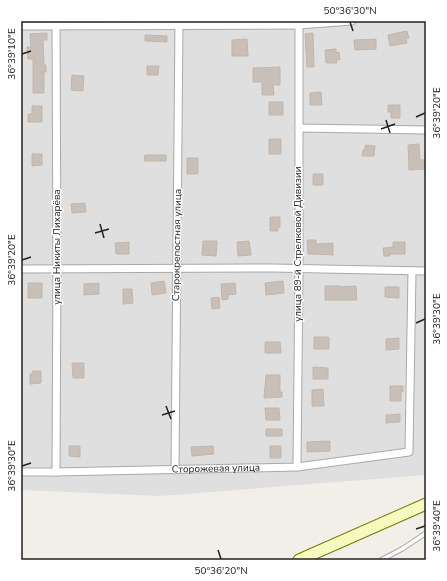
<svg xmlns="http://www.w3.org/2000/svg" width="447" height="581" font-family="'Nunito Sans',sans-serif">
	<rect width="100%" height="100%" fill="#f2efe9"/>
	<!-- residential -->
	<path fill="#e0dfdf" d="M21 21H426V475L160 496 21 490Z"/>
	<!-- building -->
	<path fill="#c7bfb8" stroke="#c4b6ab" d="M407 31 409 38 406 39 407 43 390 46 388 35Z
		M47 33V40H43L44 65H46V72H44V93H33V59H28L27 47H31L30 34Z
		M313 33 314 67H307L305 34Z
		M145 35 167 36V42L145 41Z
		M247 39 248 56H232V40Z
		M376 39V49L355 50 354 40Z
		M336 49V53L339 52 340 60H336L337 63H326L325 50Z
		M147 66H159L158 75H147Z
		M280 67V85H273L274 95H262V82H253V68Z
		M72 75 84 76 83 91 71 90Z
		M321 92 322 105H310V93Z
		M269 102H283V115H269Z
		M388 105H400V118H391V112H388Z
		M32 106H42V122H28V114H32Z
		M269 139H281V154H269Z
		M419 144 420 160H426V169L409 170 408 145Z
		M365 145 375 146 374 156H362L363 150H365Z
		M32 154H42V165L32 166Z
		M145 155H166V161H144Z
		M187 158H198V174H187Z
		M313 174H323V185H313Z
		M85 203 86 212 72 213 71 204Z
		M270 217H280V227H278V231H270Z
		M307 240H316V244L333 243V255L308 254Z
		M203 241H217L216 256 202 255Z
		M249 241 251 255 238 256 237 242Z
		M129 242V254H116L115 243Z
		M393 242H405V254H390V256H384L383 248 393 247Z
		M164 281 166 293 152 295 151 283Z
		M283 281 284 293 266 295 265 283Z
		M28 283H42V298H28Z
		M99 283V294L84 295V284Z
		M235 283 236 294 228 295V299L222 300 221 284Z
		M325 286H340V287L356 286 357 300H325Z
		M385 287H399V298L385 297Z
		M123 289H132L133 303 123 304Z
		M219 297 220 308 212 309 211 298Z
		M314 337H329V349H314Z
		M399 338V349L386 350V339Z
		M265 342H280L281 353H265Z
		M72 363H84V378H73Z
		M313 367 328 368V379H313Z
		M32 371H41V383L30 384V374H33Z
		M266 375H280V392H282V397L264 398Z
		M390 386H403V392H401V401H390Z
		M323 389 324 406H312V390Z
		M265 408H279L280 420H266Z
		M400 414V422L386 423V415Z
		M266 429H282V436H266Z
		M330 441V451L307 452V442Z
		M69 446H80V457L69 456Z
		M213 446 214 454 192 456 191 447Z
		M270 446H281V458H270Z"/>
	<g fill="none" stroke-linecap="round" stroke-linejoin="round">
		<!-- service casing -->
		<g stroke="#a9a9a9" stroke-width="5.5">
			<path id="service" d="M381 560 402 549 426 533"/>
		</g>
		<!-- minor casing -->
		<g stroke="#a9a9a9" stroke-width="9">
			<g id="minor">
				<path d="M21 26 299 25 352 21"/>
				<path d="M299 128 426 130"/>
				<path d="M21 269 272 268 426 271"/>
				<path d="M297 467 299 269V21"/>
				<path d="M175 470 179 21"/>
				<path id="s1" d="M21 472H56L297 467 409 452 412 271"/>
				<path d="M56 472 57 268 56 21"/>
			</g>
		</g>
		<!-- secondary casing -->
		<g stroke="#707d05" stroke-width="13">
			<path id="secondary" d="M299 560 426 504"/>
		</g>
		<!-- service -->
		<use href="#service" stroke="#fff" stroke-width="3.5"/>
		<!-- minor -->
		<use href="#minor" stroke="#fff" stroke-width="7"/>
		<!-- secondary -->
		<use href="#secondary" stroke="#f7fabf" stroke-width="11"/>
	</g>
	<!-- ticks -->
	<path fill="none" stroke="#222" stroke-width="1.5" d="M350 22 353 31M22 54 31 51M416 117 425 113M386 120 390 133M381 129 395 124M100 224 104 238M95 233 109 229M22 260 31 257M416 323 425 319M166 406 171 419M162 415 175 411M22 466 31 463M416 529 425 526M218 550 221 559"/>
	<g text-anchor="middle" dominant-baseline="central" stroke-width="3" stroke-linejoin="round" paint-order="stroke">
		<!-- street labels -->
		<g font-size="10" fill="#222" stroke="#fff">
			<text transform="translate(298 244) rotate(-90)">улица 89-й Стрелковой Дивизии</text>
			<text transform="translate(177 245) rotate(-89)">Старокрепостная улица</text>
			<text transform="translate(57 247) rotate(-90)">улица Никиты Лихарёва</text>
			<text stroke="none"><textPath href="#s1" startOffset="195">Сторожевая улица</textPath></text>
		</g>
	</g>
	<!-- border -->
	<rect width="447" height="581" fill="none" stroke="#ffffff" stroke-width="44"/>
	<rect x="22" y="22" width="403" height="537" fill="none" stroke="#222" stroke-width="1.5"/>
	<g font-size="10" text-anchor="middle" fill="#222">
		<text x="350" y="14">50°36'30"N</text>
		<text transform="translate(11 54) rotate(-90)" y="4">36°39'10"E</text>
		<text transform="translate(436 113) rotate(-90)" y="4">36°39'20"E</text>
		<text transform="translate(11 260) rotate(-90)" y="4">36°39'20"E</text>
		<text transform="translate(436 319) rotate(-90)" y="4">36°39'30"E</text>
		<text transform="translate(11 466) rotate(-90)" y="4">36°39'30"E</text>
		<text transform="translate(436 526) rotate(-90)" y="4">36°39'40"E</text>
		<text x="221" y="574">50°36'20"N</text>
	</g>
</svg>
